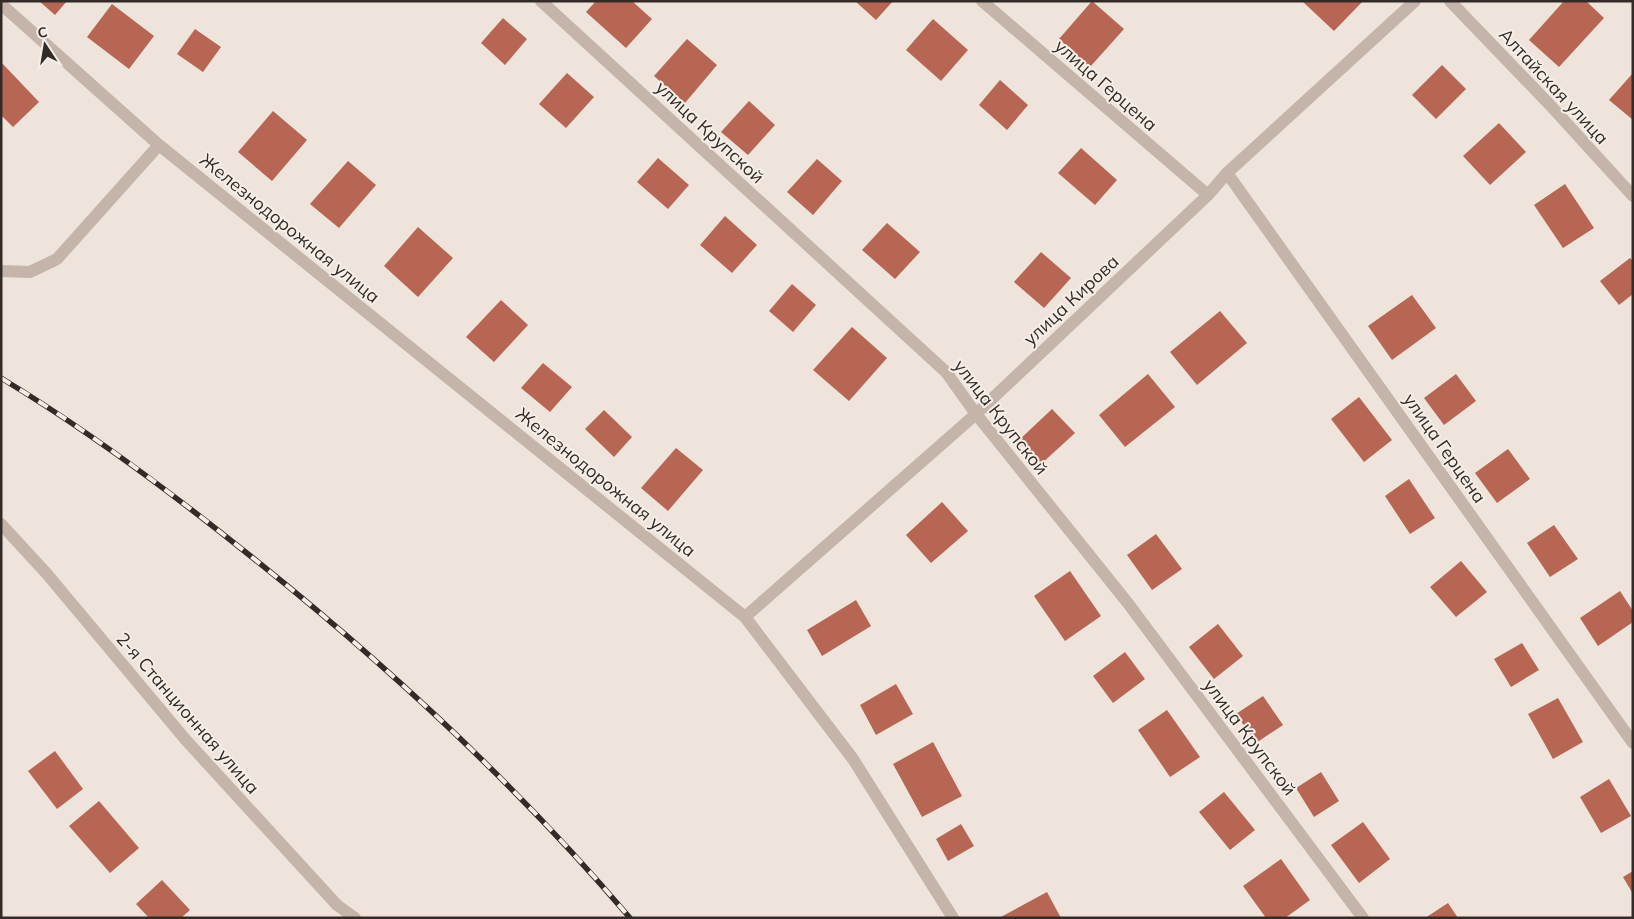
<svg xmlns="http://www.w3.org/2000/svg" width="1634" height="919" font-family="Mulish,sans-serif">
	<rect width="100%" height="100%" fill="#eee4db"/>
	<!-- building -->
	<path fill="#b66652" d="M39 1H67L55 15Z
		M596 1H632L652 19 626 48 586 12Z
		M855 1H893L876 20Z
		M1092 1 1124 29 1090 67 1059 39Z
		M1302 1H1363L1334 31Z
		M1564 1H1586L1604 18 1559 67 1529 40Z
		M112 4 154 36 129 69 87 37Z
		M503 18 527 39 505 65 481 43Z
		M933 19 968 50 941 81 906 50Z
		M195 29 221 47 203 72 177 54Z
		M687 39 717 65 685 103 654 76Z
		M1 62 39 102 13 127 1 115Z
		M1442 65 1466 89 1436 119 1412 95Z
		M567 73 594 97 566 128 539 104Z
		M1633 73V120L1609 100Z
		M1000 80 1028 105 1007 130 979 105Z
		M749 101 775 125 748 155 721 132Z
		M273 111 307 140 272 181 238 152Z
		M1499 123 1526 152 1490 185 1463 156Z
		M1081 148 1117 180 1095 205 1058 173Z
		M658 158 689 185 668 209 637 182Z
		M817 159 842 181 813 215 787 192Z
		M348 161 376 185 339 228 310 204Z
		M1565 184 1594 228 1563 248 1534 205Z
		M725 216 757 245 732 273 700 245Z
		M887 223 920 252 895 279 862 250Z
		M418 227 453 258 418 297 384 266Z
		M1041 252 1071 278 1044 308 1014 282Z
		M1630 258 1633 261V294L1619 305 1600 281Z
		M792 284 816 305 793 332 769 311Z
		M1412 295 1436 328 1392 360 1368 326Z
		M501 300 528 325 494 362 466 337Z
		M1220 311 1247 343 1197 385 1170 352Z
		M852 327 887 358 849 401 813 370Z
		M543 363 572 387 550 412 521 388Z
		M1148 374 1175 407 1125 447 1099 415Z
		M1456 374 1476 401 1444 425 1424 398Z
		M1359 397 1392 440 1364 462 1331 419Z
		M1052 409 1075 433 1040 465 1018 441Z
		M604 410 632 437 614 457 585 429Z
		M676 448 703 470 668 511 641 488Z
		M1508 449 1530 479 1497 503 1475 473Z
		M1409 479 1435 518 1410 534 1385 496Z
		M942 502 968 531 931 563 906 535Z
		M1554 525 1578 559 1550 577 1527 543Z
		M1156 534 1182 569 1152 590 1127 555Z
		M1461 561 1487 592 1456 617 1430 587Z
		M1070 571 1101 616 1065 641 1034 596Z
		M1620 591 1633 611V622L1598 646 1580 618Z
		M856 600 871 626 822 656 807 630Z
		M1218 624 1243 656 1214 679 1189 647Z
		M1522 643 1539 670 1511 687 1494 659Z
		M1125 652 1145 679 1113 703 1093 676Z
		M896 684 913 714 876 735 860 705Z
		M1263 696 1283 725 1256 743 1236 714Z
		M1558 698 1583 742 1553 759 1528 714Z
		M1167 710 1200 757 1170 777 1138 730Z
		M933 742 962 796 922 817 893 764Z
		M55 751 83 789 57 809 28 771Z
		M1321 772 1339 801 1314 817 1296 788Z
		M1609 779 1631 816 1601 833 1580 797Z
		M1224 792 1255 830 1230 850 1199 812Z
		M99 801 139 848 110 873 69 826Z
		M1363 822 1390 859 1359 883 1331 845Z
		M961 824 974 846 948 861 936 839Z
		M1281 859 1310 900 1285 918H1266L1243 886Z
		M1633 871V894L1623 877Z
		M162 880 190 910 181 918H149L136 904Z
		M1047 892 1061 918H999Z
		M1448 903 1458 918H1425Z"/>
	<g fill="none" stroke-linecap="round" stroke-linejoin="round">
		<!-- minor -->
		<path stroke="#c4b4a9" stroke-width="12" d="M541 1 946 372 976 414 1127 602 1363 918
			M982 1 1208 195
			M1450 1 1550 105 1633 196
			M1 4 159 145 745 617 853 759 953 918
			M1227 173 1633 743
			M1 271 30 272 57 259 159 145
			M1 524 47 574 185 739 337 905 355 918
			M745 617 976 414 1208 195 1227 173 1415 1"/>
		<!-- rail casing -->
		<g stroke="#332b28" stroke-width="5.5">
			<path id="rail" d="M1 378C89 431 172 493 253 558 388 666 517 785 630 918"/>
		</g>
		<!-- rail -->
		<use href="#rail" stroke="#f6efe7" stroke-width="4" stroke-dasharray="11" stroke-linecap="butt"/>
	</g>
	<g text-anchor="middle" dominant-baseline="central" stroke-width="4" stroke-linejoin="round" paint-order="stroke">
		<!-- street labels -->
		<g font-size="18" fill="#332b28" stroke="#f6efe7">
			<text transform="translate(1106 85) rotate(41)">улица Герцена</text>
			<text transform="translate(1554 86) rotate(47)">Алтайская улица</text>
			<text transform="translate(710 132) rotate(43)">улица Крупской</text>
			<text transform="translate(290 228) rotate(39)">Железнодорожная улица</text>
			<text transform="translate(1071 300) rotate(-43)">улица Кирова</text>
			<text transform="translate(1001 417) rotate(52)">улица Крупской</text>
			<text transform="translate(1445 448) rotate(55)">улица Герцена</text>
			<text transform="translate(606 482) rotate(39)">Железнодорожная улица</text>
			<text transform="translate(188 713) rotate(49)">2-я Станционная улица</text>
			<text transform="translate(1250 737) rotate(53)">улица Крупской</text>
		</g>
	</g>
	<!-- border -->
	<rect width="1634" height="919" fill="none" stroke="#332b28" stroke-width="5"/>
	<!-- north arrow -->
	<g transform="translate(45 45) rotate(348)" stroke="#f6efe7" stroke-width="4" paint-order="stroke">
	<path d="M0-4L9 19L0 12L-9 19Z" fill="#332b28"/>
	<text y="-8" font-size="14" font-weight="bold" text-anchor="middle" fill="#332b28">С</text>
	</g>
</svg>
